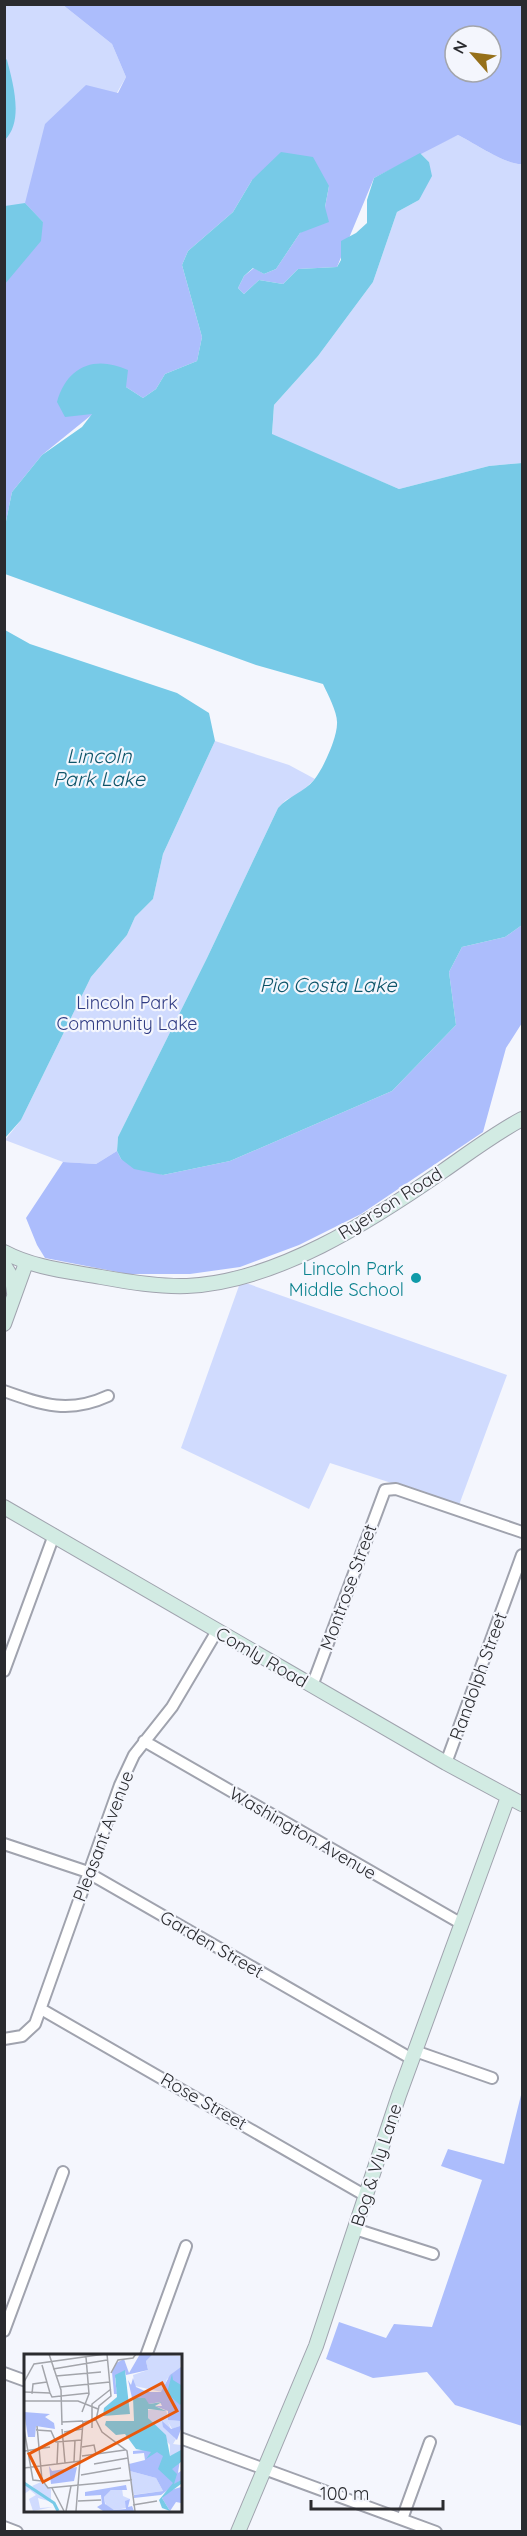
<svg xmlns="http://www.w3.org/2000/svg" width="527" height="2536" font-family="Quicksand,sans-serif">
	<rect width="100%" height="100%" fill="#f4f6fd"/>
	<!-- green -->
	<path fill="#d0dbfe" d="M4 5H63L112 44 126 77 43 222 5 284Z
		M458 135C474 143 506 165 522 164V463L489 466 399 489 272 435 274 405 318 356 373 282 397 212 419 200 429 162 420 153Z
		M215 741 289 765 315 779 300 793 286 800 278 808 207 958 118 1137 117 1151 96 1164 63 1162 5 1140 21 1120 91 977 127 935 135 917 153 899 163 854Z
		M243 1282 507 1375 459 1505 330 1463 309 1509 181 1448 240 1283Z"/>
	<!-- forest -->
	<path fill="#acbdfc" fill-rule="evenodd" d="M63 5H522V164C506 165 474 143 458 135L374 178 337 267 298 269 283 284 259 280 244 294 238 288 244 276 254 268 264 274 276 269 300 233 325 207 329 186 252 180 233 212 188 251 182 265 202 337 197 361 165 374 156 389 143 398 126 387 42 455 12 492 5 526V284L43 222 25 203 45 124 86 85 118 93 126 77 112 44ZM455 36H491V72H455Z
		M522 925V1023L506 1048 483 1132 361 1214 299 1245 240 1267 190 1274H128L45 1258 37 1245 26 1218 63 1162 96 1164 117 1151 121 1159 163 1175 230 1161 392 1091 456 1025 449 972 462 947 505 937Z
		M522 2091V2426L455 2405 427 2372 373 2378 326 2359 339 2322 386 2338 394 2324 432 2327 482 2180 441 2166 448 2149 504 2164Z"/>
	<!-- water -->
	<path fill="#77cae7" d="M5 58 7 60C13 83 24 121 5 140Z
		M281 152 313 157 329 186 325 207 329 222 300 233 276 269 264 274 253 268 244 276 238 288 244 294 259 280 283 284 298 269 337 267 341 260V241L356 233 367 223V200L374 178 420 153 429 162 432 176 419 200 397 212 373 282 318 356 274 405 272 434 399 489 489 466 522 463V925L505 937 462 947 449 972 456 1025 392 1091 230 1161 163 1175 134 1169 121 1159 117 1151 118 1137 207 958 278 808C289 796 304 792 314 780 323 769 337 738 337 724 338 713 328 695 323 684L256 665 5 574V526L12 492 42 455 82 427 92 414 65 417 57 402C67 366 95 355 128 370L126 387 143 398 156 389 165 374 197 361 202 337 182 265 188 251 233 212 252 180Z
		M25 203 43 222 41 241 5 284V206Z
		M5 630 30 644 177 693 209 713 215 741 163 854 153 899 135 917 127 935 91 977 21 1120 5 1138Z"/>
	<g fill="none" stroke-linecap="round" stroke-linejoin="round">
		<!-- street casing -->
		<g stroke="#a0a3ae" stroke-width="14">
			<path id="street" d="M4 1391C43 1405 69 1414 108 1396
				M4 1671 54 1535
				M312 1686 385 1490 396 1489 522 1532
				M144 1741 462 1924
				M446 1763 522 1555
				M4 1844 85 1871 412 2059
				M41 2009 366 2196
				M4 2039 22 2036 35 2024 120 1785 134 1755 172 1707 217 1631
				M415 2051 492 2078
				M355 2229 433 2254
				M4 2331 63 2172
				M146 2356 186 2246
				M4 2373 26 2381
				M180 2438 436 2532
				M402 2519 430 2442
				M4 2527 17 2532"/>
		</g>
		<!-- secondary casing -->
		<g stroke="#a0a3ae" stroke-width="16">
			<path id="secondary" d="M4 1252C34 1268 68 1271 101 1277 129 1282 159 1287 187 1286 276 1282 371 1221 443 1171 469 1153 494 1134 522 1119
				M4 1265 12 1278 14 1293
				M4 1324 26 1263
				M4 1507 446 1763 522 1804
				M238 2532 316 2346 399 2095 508 1797"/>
		</g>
		<!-- street -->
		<use href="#street" stroke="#fff" stroke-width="10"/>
		<!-- secondary -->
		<use href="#secondary" stroke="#d2ebe3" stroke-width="14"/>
	</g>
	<!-- markers -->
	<circle fill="#0f9aa8" stroke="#f4f6fd" stroke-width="2" cx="416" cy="1278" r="6"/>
	<g text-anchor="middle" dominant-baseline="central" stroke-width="4.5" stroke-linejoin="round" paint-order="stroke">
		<!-- park labels -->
		<g font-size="18" fill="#303c84" stroke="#f4f6fd">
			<text x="127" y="1002">Lincoln Park<tspan x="127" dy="21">Community Lake</tspan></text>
		</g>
		<!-- street labels -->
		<g font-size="18" fill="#2a2b2f" stroke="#f4f6fd">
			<text transform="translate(390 1203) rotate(-32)">Ryerson Road</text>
			<text transform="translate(348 1587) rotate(-70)">Montrose Street</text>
			<text transform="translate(262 1657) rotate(30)">Comly Road</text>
			<text transform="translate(478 1676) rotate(-70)">Randolph Street</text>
			<text transform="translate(303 1833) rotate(30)">Washington Avenue</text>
			<text transform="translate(103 1836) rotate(-69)">Pleasant Avenue</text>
			<text transform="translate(212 1944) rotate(30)">Garden Street</text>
			<text transform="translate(204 2101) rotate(30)">Rose Street</text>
			<text transform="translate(376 2165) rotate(-72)">Bog &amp; Vly Lane</text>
		</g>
		<!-- culture labels -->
		<g font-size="18" fill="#0d838f" stroke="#f4f6fd" text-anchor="end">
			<text x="404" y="1268">Lincoln Park<tspan x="404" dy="21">Middle School</tspan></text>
		</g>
		<!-- water labels -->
		<g font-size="20" font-style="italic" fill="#0e5569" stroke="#f4f6fd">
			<text x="99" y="755">Lincoln<tspan x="99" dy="23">Park Lake</tspan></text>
			<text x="328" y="984">Pio Costa Lake</text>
		</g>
	</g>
	<!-- overview -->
	<g transform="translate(24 2354)">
		<rect width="158" height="158" fill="#f4f6fd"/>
		<path d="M129 0 157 2 156 17 143 25 138 38 111 32 109 21 124 16 122 7ZM123 56H142L145 66 156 67V72L148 75 144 68 151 85 155 80 149 90 157 91V98L146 102V91L124 64ZM106 117 132 124 139 137 108 141ZM17 128 27 135V146L31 149 14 144 16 154 29 153 9 157 5 145 12 141 6 136 0 140V129L14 138 8 132ZM98 134 99 142 106 145 102 147 103 154 90 156 82 152 80 143 87 136Z" fill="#d0dbfe"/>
		<path d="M116 0H129L122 7 124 16 102 21 101 17 91 24 93 40H90L88 18 92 9 100 5 105 19ZM157 13V75L153 86 139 73 138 67 147 75 156 72V67L144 66V57L131 52H138L136 48 125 50 108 44 104 26 107 31 109 24 112 33 123 38H137L146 21ZM0 58 26 60 21 63 30 69 31 75 12 72 11 83H4ZM132 95 143 105 157 98 154 119 157 117V126L137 141 110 144V141L139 137 132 124 106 117 105 110 121 106 120 99 109 100V97ZM25 112 28 117 53 113 50 127 27 130ZM102 131 103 136H87L80 143 81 150 90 156 102 155 101 147 106 145 104 153 108 152 110 157H79L73 153 78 150 77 141 61 142V138ZM157 133V149L152 148 146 157 138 144 144 137Z" fill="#acbdfc"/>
		<path d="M101 16 106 60 79 62 80 54 93 43 91 21ZM148 20 149 26 157 31V50L156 51 143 39ZM109 44H121L125 50 138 48 131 52 142 57 124 55V64L142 81 146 102 157 96V108L148 115 153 120 150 130 157 126V130L138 144 146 157 138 154 135 146 149 129 134 115 139 102 133 98 122 105 127 98 112 95 101 80 92 81 81 71 82 67H110Z" fill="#77cae7"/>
		<path fill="none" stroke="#77cae7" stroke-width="3" d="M0 129 30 149 34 157"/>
		<path fill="none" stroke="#a3a5ab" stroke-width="1.5" d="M25 0 37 36 38 71M18 11 26 39M29 15 83 6M87 19 94 6 109 4 112 0M32 22 77 18M0 28 10 10 81 0M36 33 86 28M0 38 26 39M26 39 28 43 65 39M8 40 9 30 23 28M0 47H54L74 55M58 58 65 40 62 3M72 66 78 78 103 97 111 157M38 68 59 67M13 72 18 126 24 134 108 126M68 74V50L87 35M0 75 9 126 18 127M38 75 41 109M12 76 27 77 32 88 58 86M40 78 58 75M58 93 70 91 72 100M1 97 26 93M58 102 101 96M50 108 51 86M33 110 34 88M70 110 104 104M0 114 57 107M57 121 97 114M28 134 40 157M54 147 77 146M109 151 133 147M42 157 47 132M52 157 59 68 72 66 75 52 87 42 83 0"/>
		<path fill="#e8590c" fill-opacity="0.15" stroke="#e8590c" stroke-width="3" d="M138 29 153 57 19 128 5 100Z"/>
		<rect width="158" height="158" fill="none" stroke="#2a2b2f" stroke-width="3"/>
	</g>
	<!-- border -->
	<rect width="527" height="2536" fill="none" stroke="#2a2b2f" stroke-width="12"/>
	<!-- north arrow -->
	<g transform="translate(473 54) rotate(298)"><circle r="28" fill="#f4f6fd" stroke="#a3a5ab" stroke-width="1.5"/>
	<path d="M0-4.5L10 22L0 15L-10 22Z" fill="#96701a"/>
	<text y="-9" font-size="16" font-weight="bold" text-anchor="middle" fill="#2a2b2f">N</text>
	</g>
	<!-- scale -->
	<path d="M311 2500v9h132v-9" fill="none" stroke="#2a2b2f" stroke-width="3"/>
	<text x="320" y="2500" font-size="18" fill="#2a2b2f" stroke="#f4f6fd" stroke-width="4.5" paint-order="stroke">100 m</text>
</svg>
